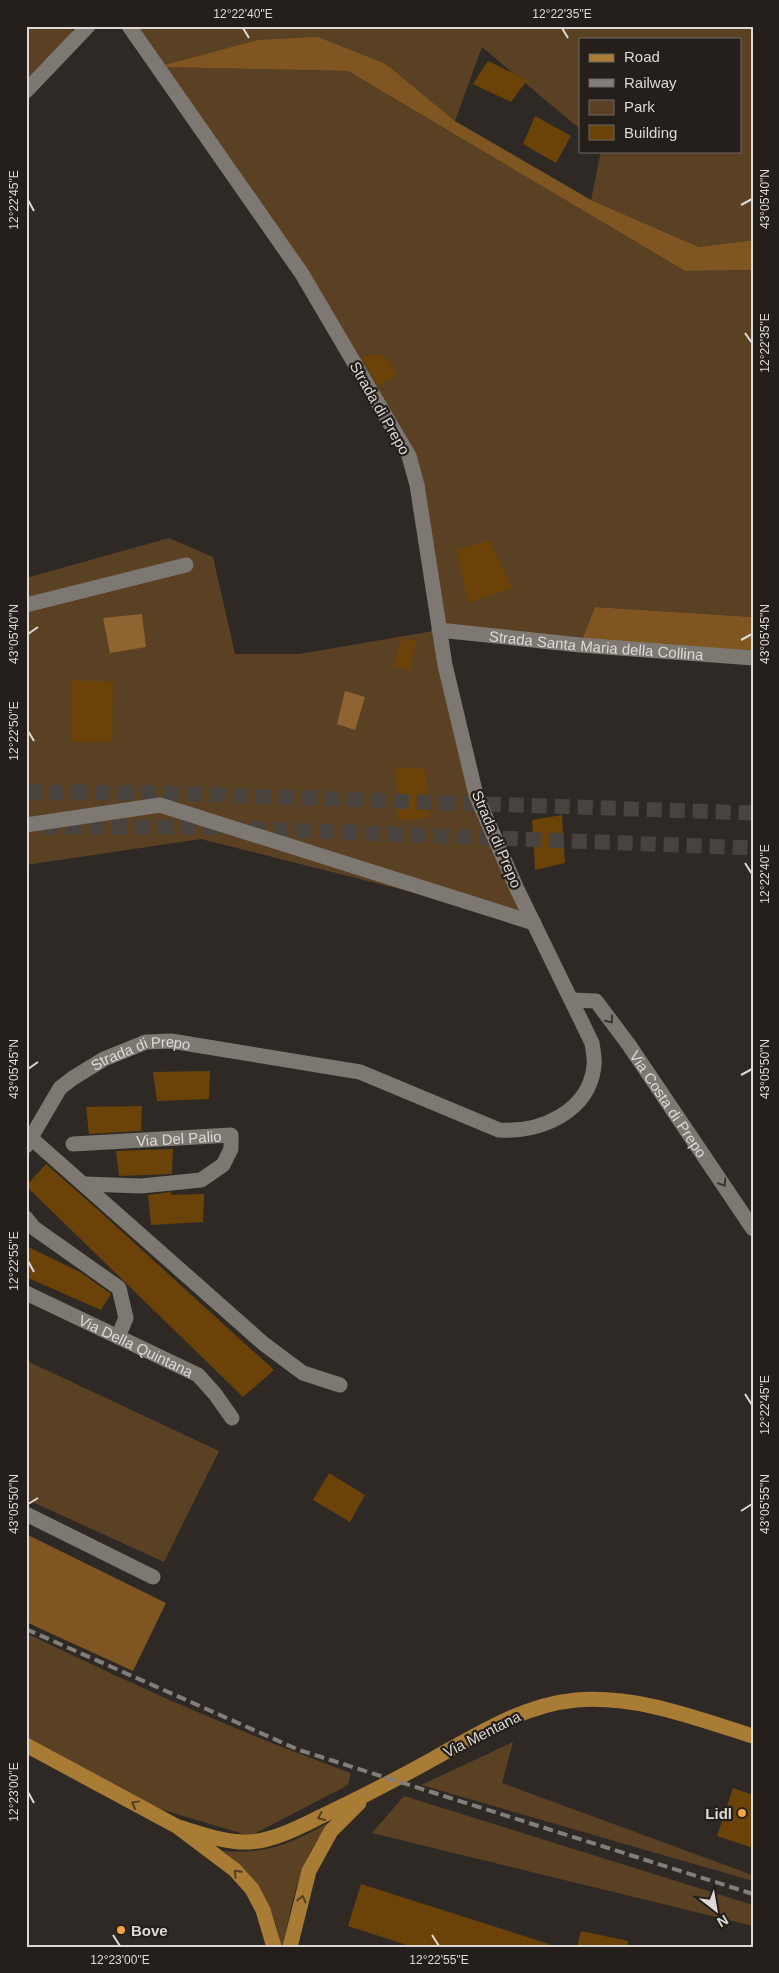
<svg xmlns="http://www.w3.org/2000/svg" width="779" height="1973" font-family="Helvetica,sans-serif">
	<rect width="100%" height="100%" fill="#2e2924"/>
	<!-- green -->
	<path fill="#5a4124" d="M26 26H72L71 44 26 91Z
		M129 26H753V240L699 247 591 200 601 151H740V39H580V129L482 47 455 121 386 64 159 67 348 71 685 271 753 270V617L595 607 580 645 440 630 476 795 534 923 201 839 26 865V578L169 538 213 557 235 654H299L439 630 417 485 302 274Z
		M27 1361 219 1451 164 1562 26 1499Z
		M26 1633C133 1685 240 1733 351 1773L348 1785 250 1836 150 1806 26 1740Z
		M513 1742 502 1783 747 1873 753 1876V1881L421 1785Z
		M404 1796 753 1905V1926L372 1833Z
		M333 1820C300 1855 292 1901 283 1947H280C275 1906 257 1875 223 1851 269 1855 294 1842 333 1820Z"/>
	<!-- forest -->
	<path fill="#7f5521" d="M318 37 386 64 455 121 591 200 699 247 753 240V270L685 271 348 71 157 67 258 40Z
		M595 607 753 617V658L580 645Z
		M26 1534 166 1603 133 1671 26 1622Z"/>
	<!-- water -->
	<path fill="#8e6430" d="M142 614 146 647 110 653 103 618Z
		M345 691 365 697 355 730 337 724Z"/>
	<!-- building -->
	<path fill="#6b4308" d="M488 61 527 80 511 102 473 84Z
		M535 116 571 136 556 163 523 144Z
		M383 354 397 375 378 386 361 356Z
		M489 540 512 588 468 603 457 550Z
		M402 638 416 640 410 670 393 667Z
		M72 680 113 682 112 742H72Z
		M396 767 425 769 429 818 398 820Z
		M562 815 565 863 535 870 532 820Z
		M210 1071 209 1099 157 1101 153 1072Z
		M142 1106 141 1131 89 1134 86 1107Z
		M173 1149 172 1174 119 1176 116 1151Z
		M46 1164 97 1209 274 1370 243 1397 26 1186Z
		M171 1192V1195L204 1194 203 1222 151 1225 148 1195Z
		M26 1246 80 1272 111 1294 101 1310 26 1277Z
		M329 1473 365 1495 350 1522 313 1500Z
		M733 1788 753 1795V1848L717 1836Z
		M361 1884 549 1944 548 1947H413L348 1926Z
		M581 1931 628 1941 627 1947H577Z"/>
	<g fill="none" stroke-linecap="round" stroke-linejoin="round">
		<!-- highway-tunnel -->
		<path stroke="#48433f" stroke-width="15" stroke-dasharray="15 8" stroke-linecap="butt" d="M26 792 160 793 753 813
			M43 827H213L753 848"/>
		<!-- minor -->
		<g stroke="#7d7872" stroke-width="15">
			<path d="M26 91 88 26"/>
			<path d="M26 605 186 565"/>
			<path id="s1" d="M439 630 580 645 753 658"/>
			<path d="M26 825 160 805 534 923"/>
			<path id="s2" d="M571 1000 596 1001 629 1045 753 1229"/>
			<path d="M31 1138 264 1344 303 1373 340 1385"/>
			<path id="s3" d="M73 1144 231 1135V1149L223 1165 201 1180 141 1186 85 1184"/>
			<path id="s4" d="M26 1146 60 1088 73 1078 104 1059 146 1042 171 1041 360 1072 499 1130C540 1133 589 1112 594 1066 595 1059 593 1050 592 1043L517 889 476 795 445 665 417 485 409 456 302 274 129 26"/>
			<path d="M26 1218 34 1228 119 1288 126 1318 118 1337"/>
			<path id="s5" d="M26 1293 198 1375 215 1394 232 1418"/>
			<path d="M26 1514 153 1577"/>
		</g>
		<!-- major -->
		<path stroke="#a97c35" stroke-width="15" d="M26 1745 178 1827 235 1870 252 1889 263 1910 274 1947
			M178 1827C200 1833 225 1843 248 1842 274 1841 299 1827 322 1816 360 1798 397 1779 433 1759 478 1734 523 1705 576 1700 637 1695 695 1718 753 1736
			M290 1947 309 1871 331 1831 359 1803"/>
		<!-- rail -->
		<path stroke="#827e7a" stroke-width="4" stroke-dasharray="10 5" stroke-linecap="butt" d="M26 1629 299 1750 753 1894"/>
	</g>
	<!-- one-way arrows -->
	<defs><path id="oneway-chevron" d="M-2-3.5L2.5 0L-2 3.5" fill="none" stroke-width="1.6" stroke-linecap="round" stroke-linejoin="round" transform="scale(1.25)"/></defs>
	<g stroke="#3a3531">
		<use href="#oneway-chevron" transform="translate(610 1020) rotate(52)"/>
		<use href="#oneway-chevron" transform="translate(723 1183) rotate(57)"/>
	</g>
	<g stroke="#534024">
		<use href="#oneway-chevron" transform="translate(135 1804) rotate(-151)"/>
		<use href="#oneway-chevron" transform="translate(321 1817) rotate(155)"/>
		<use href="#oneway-chevron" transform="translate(237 1873) rotate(-135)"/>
		<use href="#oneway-chevron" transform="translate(302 1899) rotate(-76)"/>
	</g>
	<!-- ticks -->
	<path fill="none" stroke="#dcd9d6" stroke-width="2" d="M243 28 249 38M562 28 568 38M28 200 34 211M741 205 752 199M745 333 752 343M28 634 38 627M741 640 752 634M28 731 34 741M745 863 752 874M28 1069 38 1062M741 1075 752 1069M28 1261 34 1272M745 1394 752 1405M28 1504 38 1498M741 1511 752 1504M28 1792 34 1803M113 1935 120 1946M432 1935 439 1946"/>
	<!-- markers -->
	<g fill="#f2a541" stroke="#241f1b" stroke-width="2">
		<circle cx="742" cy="1813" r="5"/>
		<circle cx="121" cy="1930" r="5"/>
	</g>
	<g text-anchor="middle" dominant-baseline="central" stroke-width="4.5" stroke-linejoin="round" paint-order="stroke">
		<!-- street labels -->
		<g font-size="15" fill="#dcd9d6" stroke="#241f1b">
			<text transform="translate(380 408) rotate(60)">Strada di Prepo</text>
			<text stroke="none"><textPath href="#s1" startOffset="158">Strada Santa Maria della Collina</textPath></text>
			<text transform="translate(497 839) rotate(67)">Strada di Prepo</text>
			<text stroke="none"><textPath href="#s4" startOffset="158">Strada di Prepo</textPath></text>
			<text stroke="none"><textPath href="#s2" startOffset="151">Via Costa di Prepo</textPath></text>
			<text stroke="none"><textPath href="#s3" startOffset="106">Via Del Palio</textPath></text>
			<text stroke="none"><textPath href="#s5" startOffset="122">Via Della Quintana</textPath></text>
			<text transform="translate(482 1734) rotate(-27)">Via Mentana</text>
		</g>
		<!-- poi labels -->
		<g font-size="15" font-weight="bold" fill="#dcd9d6" stroke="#241f1b" text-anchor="end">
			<text x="732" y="1813">Lidl</text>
			<text x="131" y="1930" text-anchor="start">Bove</text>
		</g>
	</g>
	<!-- border -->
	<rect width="779" height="1973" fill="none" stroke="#241f1b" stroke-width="55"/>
	<!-- legend -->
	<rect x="579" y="38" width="162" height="115" fill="#241f1b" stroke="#6e6966"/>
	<rect x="589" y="54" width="25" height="8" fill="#a97c35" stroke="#6e6966"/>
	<text x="624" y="62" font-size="15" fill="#dcd9d6">Road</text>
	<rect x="589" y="79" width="25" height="8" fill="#827e7a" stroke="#6e6966"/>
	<text x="624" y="88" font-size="15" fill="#dcd9d6">Railway</text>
	<rect x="589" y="100" width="25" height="15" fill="#5a4124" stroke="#6e6966"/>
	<text x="624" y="112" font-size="15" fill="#dcd9d6">Park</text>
	<rect x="589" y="125" width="25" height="15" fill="#6b4308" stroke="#6e6966"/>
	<text x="624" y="138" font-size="15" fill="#dcd9d6">Building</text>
	<!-- north arrow -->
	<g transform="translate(716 1910) rotate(149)" stroke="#241f1b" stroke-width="4" paint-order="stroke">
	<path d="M0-4L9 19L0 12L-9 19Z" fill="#dcd9d6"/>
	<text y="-8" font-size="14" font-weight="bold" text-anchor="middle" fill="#dcd9d6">N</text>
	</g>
	<rect x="28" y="28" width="724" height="1918" fill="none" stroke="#dcd9d6" stroke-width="2"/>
	<g font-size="12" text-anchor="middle" fill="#dcd9d6">
		<text x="243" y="18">12°22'40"E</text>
		<text x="562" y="18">12°22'35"E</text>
		<text transform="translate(765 199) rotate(-90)" y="4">43°05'40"N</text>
		<text transform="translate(14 200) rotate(-90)" y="4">12°22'45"E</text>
		<text transform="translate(765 343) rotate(-90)" y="4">12°22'35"E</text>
		<text transform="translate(14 634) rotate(-90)" y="4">43°05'40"N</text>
		<text transform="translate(765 634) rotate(-90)" y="4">43°05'45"N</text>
		<text transform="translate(14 731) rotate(-90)" y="4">12°22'50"E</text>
		<text transform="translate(765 874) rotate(-90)" y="4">12°22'40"E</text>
		<text transform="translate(14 1069) rotate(-90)" y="4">43°05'45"N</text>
		<text transform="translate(765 1069) rotate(-90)" y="4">43°05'50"N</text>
		<text transform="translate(14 1261) rotate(-90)" y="4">12°22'55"E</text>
		<text transform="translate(765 1405) rotate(-90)" y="4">12°22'45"E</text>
		<text transform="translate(14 1504) rotate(-90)" y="4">43°05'50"N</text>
		<text transform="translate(765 1504) rotate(-90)" y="4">43°05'55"N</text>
		<text transform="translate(14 1792) rotate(-90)" y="4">12°23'00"E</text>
		<text x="120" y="1964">12°23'00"E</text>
		<text x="439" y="1964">12°22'55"E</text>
	</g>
</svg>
